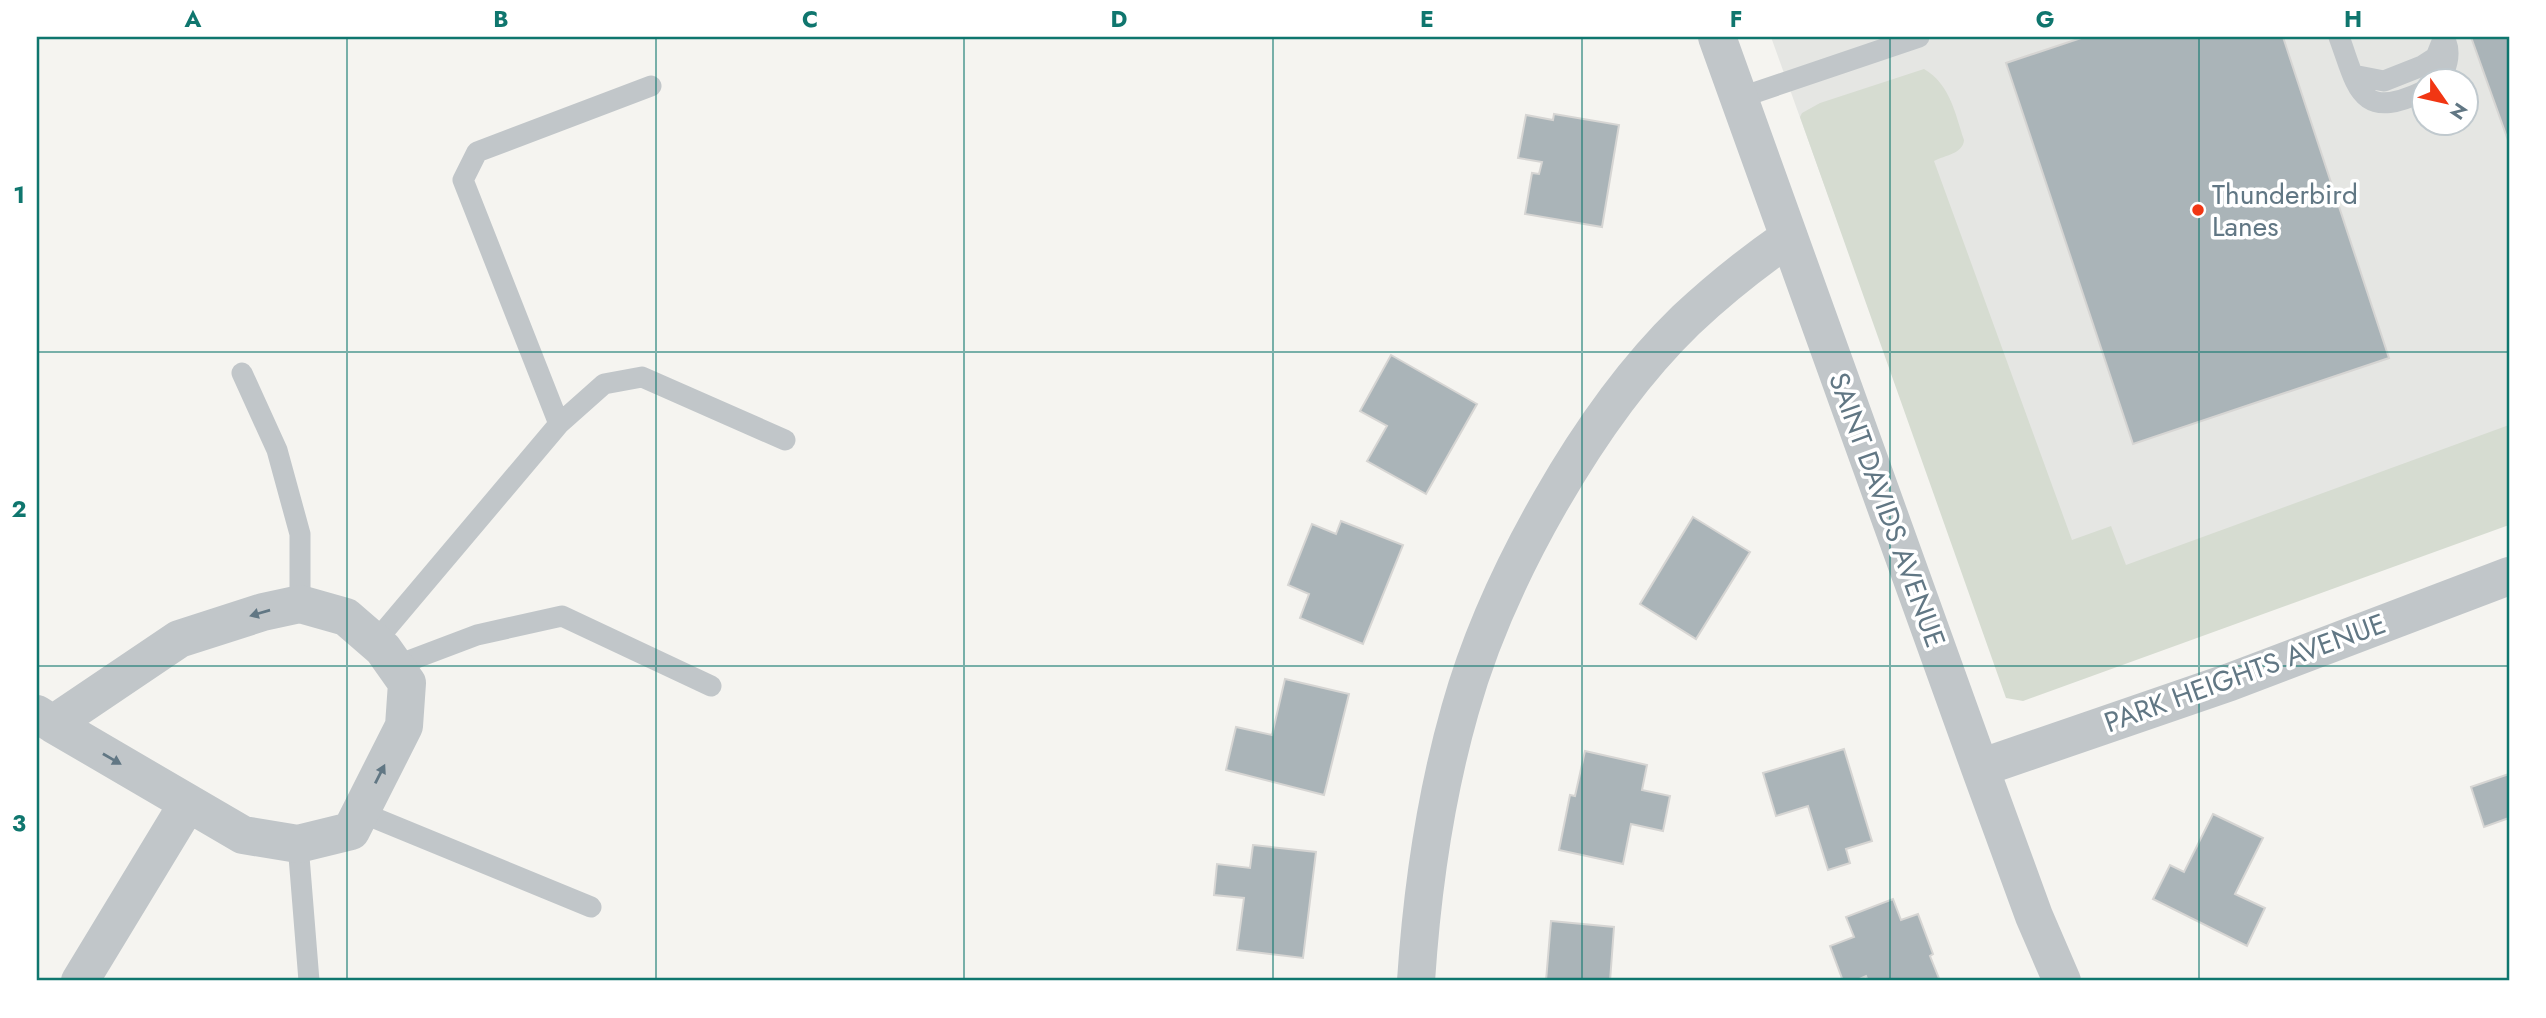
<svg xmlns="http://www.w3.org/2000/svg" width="2546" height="1018" font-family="Jost,sans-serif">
	<rect width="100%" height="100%" fill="#f5f4f0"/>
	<!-- built -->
	<path fill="#e5e6e3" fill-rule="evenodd" d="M1771 37H2509V523L2008 694ZM2424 80H2466V122H2424Z"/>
	<!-- green -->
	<path fill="#d6dcd1" d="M1924 69C1950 84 1955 113 1964 140 1963 154 1945 155 1934 161L2072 540 2111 526 2126 565 2509 425V525L2023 701 2006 698 1800 117 1802 113 1820 103Z"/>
	<!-- building -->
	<path fill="#aab4b8" stroke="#d6d5d3" stroke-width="2" d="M2084 37H2283L2389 358 2133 444 2006 63Z
		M2471 37H2509V143Z
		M1554 114 1619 125 1602 227 1525 214 1532 173 1539 174 1542 162 1518 158 1526 115 1553 120Z
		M1391 355 1477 404 1426 494 1367 461 1387 426 1360 411Z
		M1693 517 1750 552 1696 639 1640 604Z
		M1341 521 1403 545 1363 644 1300 618 1309 594 1288 585 1312 524 1336 534Z
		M1285 679 1349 694 1324 795 1226 770 1236 727 1272 735Z
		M1844 749 1872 841 1846 849 1850 863 1828 870 1808 806 1776 816 1763 773Z
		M1585 751 1647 765 1642 790 1670 796 1663 831 1631 824 1623 864 1559 850 1570 795 1575 796Z
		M2509 774V818L2484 827 2471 787Z
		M2213 814 2263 838 2235 894 2265 908 2247 946 2153 899 2170 865 2184 872Z
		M1253 845 1316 852 1303 958 1237 950 1244 898 1214 895 1217 864 1250 868Z
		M1893 899 1901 920 1918 914 1933 954 1930 956 1940 981H1868L1866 976 1855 981H1843L1830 946 1854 937 1846 917Z
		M1551 921 1614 927 1610 981H1546Z"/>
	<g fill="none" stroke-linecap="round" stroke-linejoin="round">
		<!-- service -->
		<path stroke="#c1c6c9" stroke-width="21" d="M2339 37C2358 88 2359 122 2424 91
			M2353 75 2384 81 2422 66 2436 57 2444 37
			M2439 80C2446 70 2451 55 2446 42
			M1739 98 1919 37
			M242 373 277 450 300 534V604
			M559 424 604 384 642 377 785 440
			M375 642 559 424 463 180 477 152 651 86
			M395 666 477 635 562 616 711 686
			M360 812 591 907
			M298 844 309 981"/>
		<!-- minor -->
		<path stroke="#c1c6c9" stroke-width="38" d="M1717 37 1980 768 2034 916 2062 981
			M37 714 53 724 243 835 298 844 351 831 404 726 407 683 383 649 346 617 300 604 263 612 179 639 53 724
			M1980 768 2230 682 2509 576
			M80 981 188 803
			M1416 981C1422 890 1435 798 1460 710 1496 581 1589 414 1686 320 1718 290 1753 262 1789 237"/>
	</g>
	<!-- one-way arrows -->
	<defs><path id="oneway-solid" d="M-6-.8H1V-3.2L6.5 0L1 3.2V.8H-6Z" transform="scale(1.75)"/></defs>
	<g fill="#617784">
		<use href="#oneway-solid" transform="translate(260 613) rotate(164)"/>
		<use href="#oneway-solid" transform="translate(112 759) rotate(30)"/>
		<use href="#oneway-solid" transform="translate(380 774) rotate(-63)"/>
	</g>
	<!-- grid -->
	<path fill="none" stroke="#0f766e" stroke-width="2" stroke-opacity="0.55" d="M347 37V981M656 37V981M964 37V981M1273 37V981M1582 37V981M1890 37V981M2199 37V981M37 352H2509M37 666H2509"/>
	<!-- markers -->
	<circle fill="#f13613" stroke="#fff" stroke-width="2.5" cx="2198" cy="210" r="7"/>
	<g text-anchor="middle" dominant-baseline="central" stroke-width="7" stroke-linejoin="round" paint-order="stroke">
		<!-- poi labels -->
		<g font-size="28" fill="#617784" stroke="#fff" text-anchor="start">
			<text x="2212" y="194">Thunderbird<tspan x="2212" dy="32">Lanes</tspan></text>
		</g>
		<!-- street labels -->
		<g font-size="28" fill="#617784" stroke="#fff">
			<text transform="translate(1887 510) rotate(70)">SAINT DAVIDS AVENUE</text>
			<text transform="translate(2245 673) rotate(-20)">PARK HEIGHTS AVENUE</text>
		</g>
	</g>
	<!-- border -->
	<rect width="2546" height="1018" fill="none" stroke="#ffffff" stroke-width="77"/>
	<!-- north arrow -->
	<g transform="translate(2445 102) rotate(124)"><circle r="33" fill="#ffffff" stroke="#c0c9ce" stroke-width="2"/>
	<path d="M0-5L12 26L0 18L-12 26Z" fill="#f13613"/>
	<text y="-10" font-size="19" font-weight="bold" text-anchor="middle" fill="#617784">N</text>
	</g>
	<rect x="38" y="38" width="2470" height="941" fill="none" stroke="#0f766e" stroke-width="2.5"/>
	<g font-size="23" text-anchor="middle" font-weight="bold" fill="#0f766e">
		<text x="193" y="27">A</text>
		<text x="501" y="27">B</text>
		<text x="810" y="27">C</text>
		<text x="1119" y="27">D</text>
		<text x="1427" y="27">E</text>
		<text x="1736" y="27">F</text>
		<text x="2045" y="27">G</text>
		<text x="2353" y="27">H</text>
		<text x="19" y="203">1</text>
		<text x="19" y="517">2</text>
		<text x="19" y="831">3</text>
	</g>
</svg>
